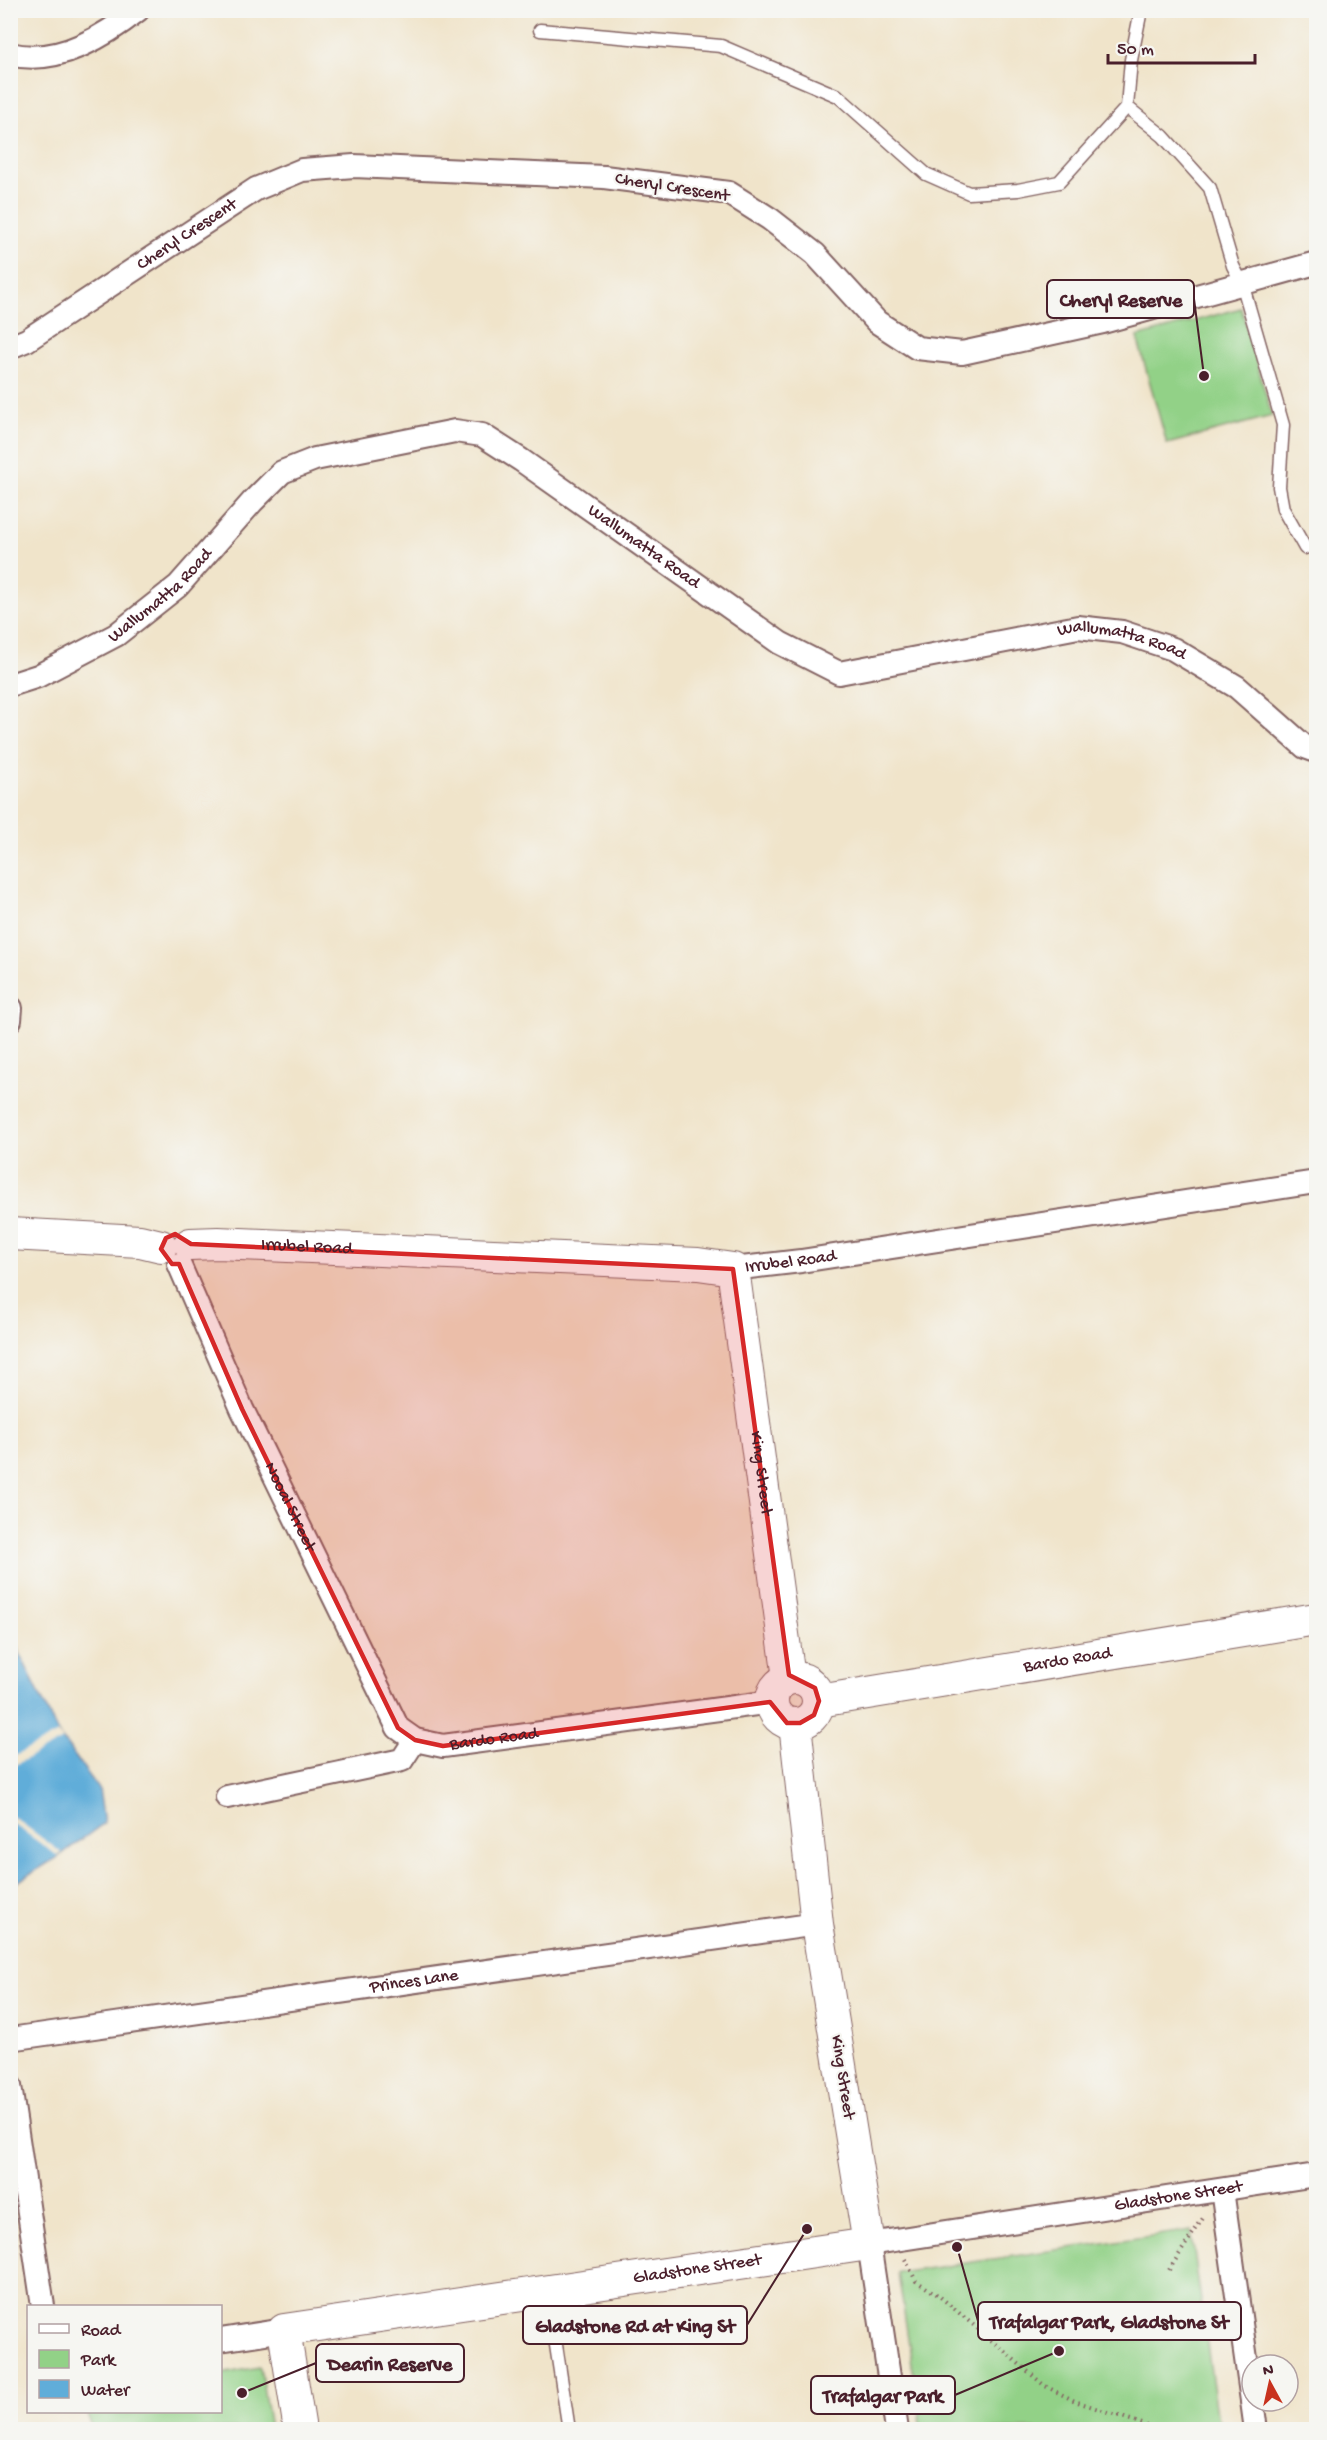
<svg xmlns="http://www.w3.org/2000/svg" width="1327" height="2440" font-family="'Gochi Hand',sans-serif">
	<rect width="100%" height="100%" fill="#f6f6f2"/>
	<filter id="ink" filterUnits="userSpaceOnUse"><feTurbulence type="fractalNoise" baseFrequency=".0167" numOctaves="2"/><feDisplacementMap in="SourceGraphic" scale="12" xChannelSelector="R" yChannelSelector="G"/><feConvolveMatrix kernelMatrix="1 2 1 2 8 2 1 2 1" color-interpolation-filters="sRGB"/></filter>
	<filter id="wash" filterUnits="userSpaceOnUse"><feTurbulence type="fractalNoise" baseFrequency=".008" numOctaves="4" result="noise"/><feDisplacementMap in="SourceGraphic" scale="24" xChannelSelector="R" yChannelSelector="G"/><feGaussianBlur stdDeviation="1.35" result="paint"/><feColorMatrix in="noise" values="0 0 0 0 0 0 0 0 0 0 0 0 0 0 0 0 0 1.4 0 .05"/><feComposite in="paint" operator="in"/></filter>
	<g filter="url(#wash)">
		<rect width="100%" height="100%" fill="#f0e4ca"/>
		<!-- green -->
		<path fill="#92d187" stroke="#6e7859" stroke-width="1.5" d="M1241 308 1272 416 1167 444 1137 337Z
			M1191 2230 1219 2429H922L898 2273Z
			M260 2367 270 2429H91L88 2412H220L221 2374Z"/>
		<!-- water -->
		<path fill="#60add9" stroke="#556682" stroke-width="1.5" d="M10 1633 58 1733 99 1789 104 1823 58 1857 11 1886Z"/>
		<!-- pier -->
		<path fill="#f0e4ca" d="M58 1733 63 1740 11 1767V1758Z
			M12 1816 62 1853 58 1856 11 1822Z"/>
	</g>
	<g filter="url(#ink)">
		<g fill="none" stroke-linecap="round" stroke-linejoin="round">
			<!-- lane casing -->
			<g stroke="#846463" stroke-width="15">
				<path id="lane" d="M1141 10 1131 60 1127 107 1163 136 1210 188 1233 266 1242 283 1283 425 1279 487 1283 509 1305 548
					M540 30 721 46 838 96 926 174 969 193 1018 190 1059 182 1127 107
					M548 2293 569 2430"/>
			</g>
			<!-- street casing -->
			<g stroke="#846463" stroke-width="26">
				<g id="street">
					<path d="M10 54C56 66 104 37 138 10"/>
					<path id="s1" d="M10 347 27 340 256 189 302 170 354 166 604 177 729 193 770 219 815 254 877 322 917 348 962 353 1103 322 1316 263"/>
					<path id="s2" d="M10 685 38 676 116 635 178 586 253 501 282 472 315 459 455 431 482 435 521 460 780 643 839 673 1078 627 1122 632 1173 649 1237 687 1305 747 1316 751"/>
					<path d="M10 1020 11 1008"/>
					<path id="s3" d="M179 1264 242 1409 398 1728 415 1740 443 1746 772 1702"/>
					<path id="s4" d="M733 1269 801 1261 1316 1182"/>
					<path d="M227 1797 402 1760 415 1740"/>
					<path id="s5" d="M10 2039 817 1924"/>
					<path d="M10 2086 43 2306"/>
					<path d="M1222 2190 1252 2401"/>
					<path d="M220 2340 284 2330"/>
					<path d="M1252 2401 1256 2430"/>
					<path id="s6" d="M897 2430 869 2244 1316 2175"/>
				</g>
			</g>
			<!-- secondary casing -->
			<g stroke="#846463" stroke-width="34">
				<g id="secondary">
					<path d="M10 1234 140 1241 161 1246"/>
					<path id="s7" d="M190 1244 218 1243 698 1264 733 1269 789 1678"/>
					<circle cx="795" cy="1701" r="23"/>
					<path id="s8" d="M819 1701 1316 1619"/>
					<path id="s9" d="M300 2430 284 2330 869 2244 817 1924 795 1724"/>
				</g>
			</g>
			<!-- path -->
			<path stroke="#846463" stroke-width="4" stroke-dasharray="1.5 4.5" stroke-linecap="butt" d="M905 2259 916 2281 938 2295 1045 2386 1075 2401 1160 2430
				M1169 2270 1205 2215"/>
			<!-- lane -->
			<use href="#lane" stroke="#fff" stroke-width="12"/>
			<!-- street -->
			<use href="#street" stroke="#fff" stroke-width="22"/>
			<!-- secondary -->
			<use href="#secondary" stroke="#fff" stroke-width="32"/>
		</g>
	</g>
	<!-- marked area -->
	<path fill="#d62828" fill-opacity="0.2" stroke="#d62828" stroke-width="4.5" stroke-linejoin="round" d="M175 1234 191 1244 733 1269 789 1675 815 1688 819 1701 814 1715 800 1723H787L770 1702 443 1746 415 1740 398 1728 242 1409 179 1264H172L161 1249 166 1238Z"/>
	<g text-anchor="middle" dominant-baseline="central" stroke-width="4.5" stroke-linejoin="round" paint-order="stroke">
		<!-- street labels -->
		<g font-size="18" fill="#4a1f2b" stroke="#f6f6f2">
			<text transform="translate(672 188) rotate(9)">Cheryl Crescent</text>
			<text stroke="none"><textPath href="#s1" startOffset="210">Cheryl Crescent</textPath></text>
			<text stroke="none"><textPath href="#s2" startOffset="753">Wallumatta Road</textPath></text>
			<text stroke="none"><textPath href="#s2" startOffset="177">Wallumatta Road</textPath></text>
			<text stroke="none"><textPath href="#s2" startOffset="1275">Wallumatta Road</textPath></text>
			<text stroke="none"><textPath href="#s7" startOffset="117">Irrubel Road</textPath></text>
			<text stroke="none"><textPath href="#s4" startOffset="58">Irrubel Road</textPath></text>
			<text stroke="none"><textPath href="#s7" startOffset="750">King Street</textPath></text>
			<text stroke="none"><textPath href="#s3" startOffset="267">Nooal Street</textPath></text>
			<text stroke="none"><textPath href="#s8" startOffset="252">Bardo Road</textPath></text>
			<text stroke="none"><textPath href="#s3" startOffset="614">Bardo Road</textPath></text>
			<text stroke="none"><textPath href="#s5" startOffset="408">Princes Lane</textPath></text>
			<text transform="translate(842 2077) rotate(81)">King Street</text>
			<text stroke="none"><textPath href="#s6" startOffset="501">Gladstone Street</textPath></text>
			<text stroke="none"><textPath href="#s9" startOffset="519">Gladstone Street</textPath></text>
		</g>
	</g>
	<!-- callouts -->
	<path fill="none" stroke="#4a1f2b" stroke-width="2" d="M1204 376L1194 299M957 2247L978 2321M807 2229L747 2325M242 2393L316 2363M1059 2351L955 2395"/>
	<g fill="#4a1f2b" stroke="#f6f6f2" stroke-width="2">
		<circle cx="1204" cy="376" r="6"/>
		<circle cx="957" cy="2247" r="6"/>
		<circle cx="807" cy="2229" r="6"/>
		<circle cx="242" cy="2393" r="6"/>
		<circle cx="1059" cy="2351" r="6"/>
	</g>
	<g fill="#f6f6f2" stroke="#4a1f2b" stroke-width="2">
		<rect x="1047" y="280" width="147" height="38" rx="6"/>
		<rect x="978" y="2302" width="263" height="38" rx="6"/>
		<rect x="523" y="2306" width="224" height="38" rx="6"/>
		<rect x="316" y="2344" width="148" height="38" rx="6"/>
		<rect x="811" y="2376" width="144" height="38" rx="6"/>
	</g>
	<g font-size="20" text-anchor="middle" font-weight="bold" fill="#4a1f2b">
		<text x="1121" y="306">Cheryl Reserve</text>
		<text x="1109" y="2328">Trafalgar Park, Gladstone St</text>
		<text x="635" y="2332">Gladstone Rd at King St</text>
		<text x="390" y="2370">Dearin Reserve</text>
		<text x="883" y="2402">Trafalgar Park</text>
	</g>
	<!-- margin -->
	<rect width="1327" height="2440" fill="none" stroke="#f6f6f2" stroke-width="36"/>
	<!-- legend -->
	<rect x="27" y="2305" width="195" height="108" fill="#f6f6f2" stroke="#b1a0a2" stroke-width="1.5"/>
	<rect x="39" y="2324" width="30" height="9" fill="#ffffff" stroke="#b1a0a2" stroke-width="1.5"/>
	<text x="81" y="2335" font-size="18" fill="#4a1f2b">Road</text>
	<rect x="39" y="2350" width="30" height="18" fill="#92d187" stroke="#b1a0a2" stroke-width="1.5"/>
	<text x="81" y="2365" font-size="18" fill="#4a1f2b">Park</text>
	<rect x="39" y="2380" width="30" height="18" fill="#60add9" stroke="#b1a0a2" stroke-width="1.5"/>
	<text x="81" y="2395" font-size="18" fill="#4a1f2b">Water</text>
	<!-- north arrow -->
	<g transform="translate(1270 2383) rotate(352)"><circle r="28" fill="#f6f6f2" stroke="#b1a0a2" stroke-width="1.5"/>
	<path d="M0-4.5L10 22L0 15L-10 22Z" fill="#c8321e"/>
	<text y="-9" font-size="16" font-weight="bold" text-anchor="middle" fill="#4a1f2b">N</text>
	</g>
	<!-- scale -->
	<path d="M1108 54v9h147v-9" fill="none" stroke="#4a1f2b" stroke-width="3"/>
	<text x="1117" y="54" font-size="18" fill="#4a1f2b" stroke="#f6f6f2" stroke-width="4.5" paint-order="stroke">50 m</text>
</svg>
